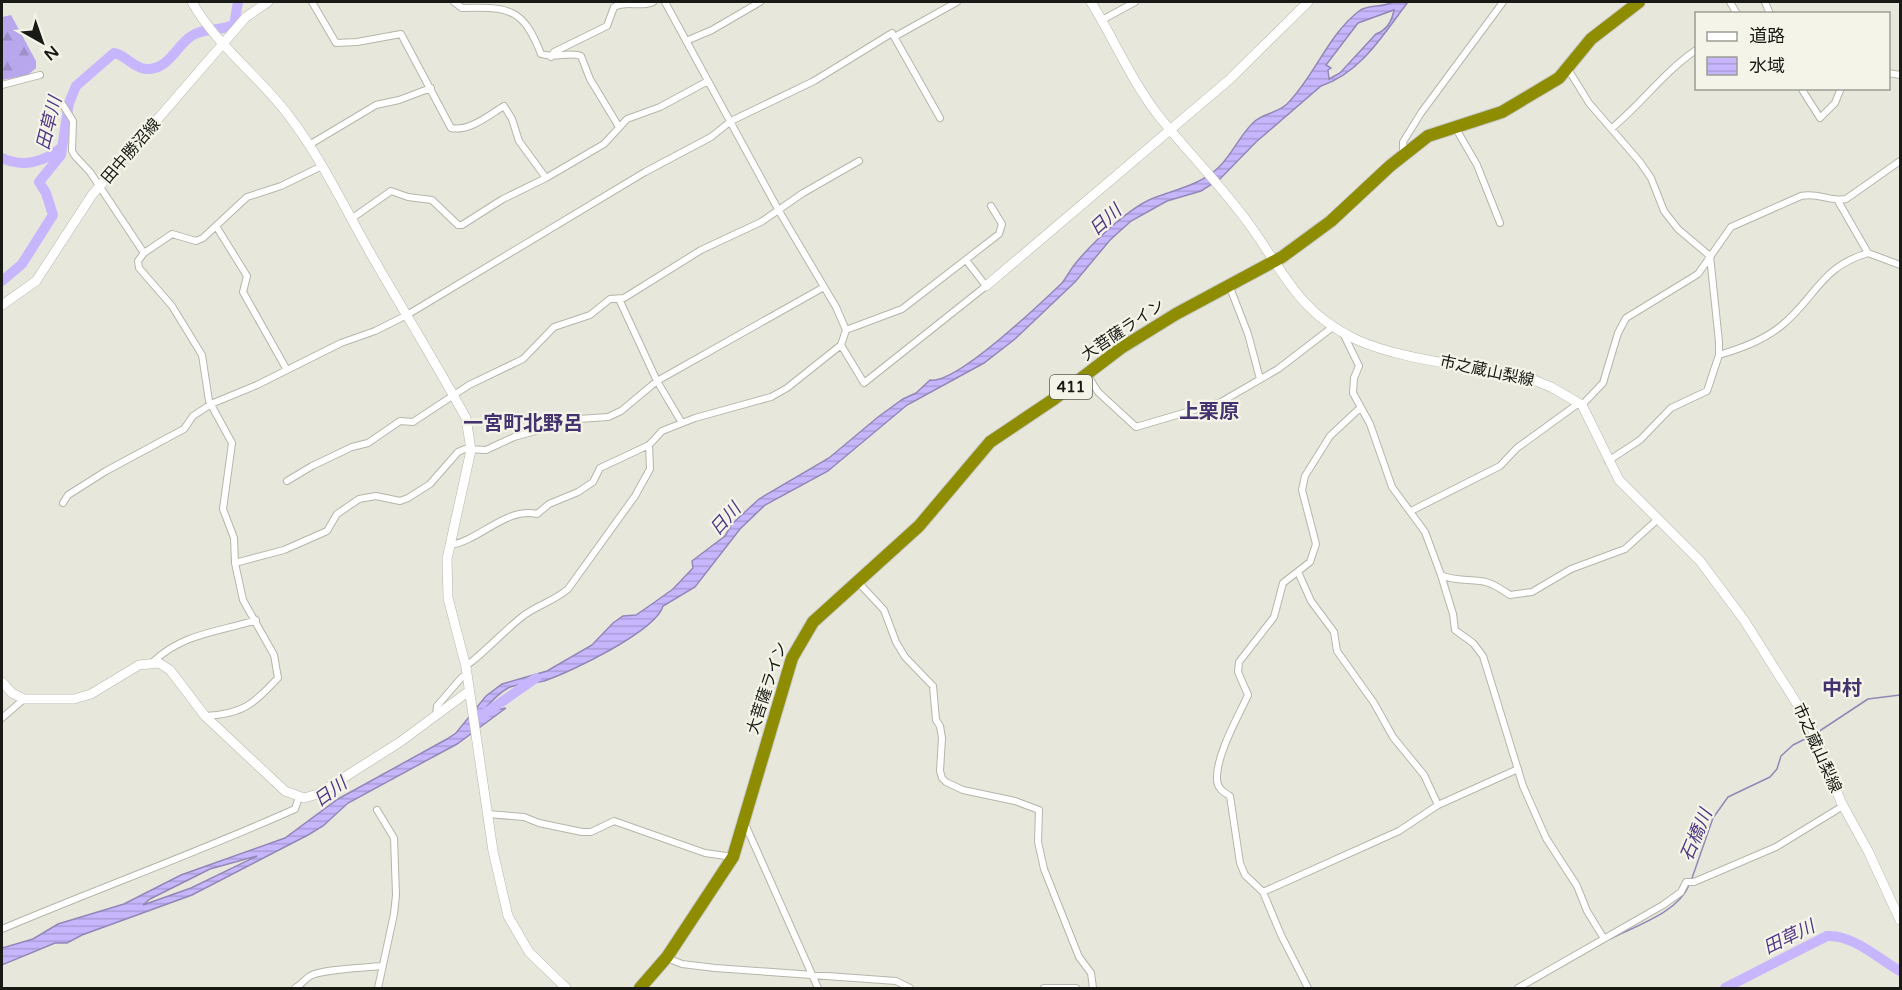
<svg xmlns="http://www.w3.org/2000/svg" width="1902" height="990" font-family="'Varela Round','Noto Sans JP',sans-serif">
	<defs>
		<pattern id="forest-firs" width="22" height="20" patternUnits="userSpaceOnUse" patternTransform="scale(1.5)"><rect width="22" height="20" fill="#b8a7ed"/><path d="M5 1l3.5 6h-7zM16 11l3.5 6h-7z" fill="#9e8fca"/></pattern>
		<pattern id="water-rules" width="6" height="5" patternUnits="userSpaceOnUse" patternTransform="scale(1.5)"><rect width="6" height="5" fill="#c7b6fd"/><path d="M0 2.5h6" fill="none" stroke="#aa9cd8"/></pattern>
	</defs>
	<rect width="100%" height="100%" fill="#e7e8db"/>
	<!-- forest -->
	<path fill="url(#forest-firs)" d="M11 15 36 61V68L28 75 2 80V17Z"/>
	<!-- water -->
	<path fill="url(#water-rules)" stroke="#9387b7" stroke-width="1.5" fill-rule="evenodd" d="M1393 2H1408C1384 33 1362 72 1321 86L1256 142 1220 179 1201 191 1167 201 1131 221 1110 240 1075 282 1015 339 984 363 907 405 828 471 765 505 740 529 695 587 663 606C656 631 571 672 544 681 533 684 519 683 508 688 497 694 489 704 481 713L506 708 457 744 348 803 323 826 308 835 192 895 82 935 67 943H55L2 965V948L33 939 58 924 124 904 181 875 285 838 338 799 447 739 456 733 486 696 502 684 547 671 592 645 613 623 623 616 636 615 652 604 673 589 693 568 692 561 725 536 732 524 759 499 829 458 878 417 903 399 916 393 930 380C956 385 1041 303 1062 283 1067 277 1070 270 1075 264 1093 242 1132 204 1159 196 1179 189 1203 183 1219 167 1233 153 1241 133 1255 121 1265 113 1277 113 1287 104 1315 76 1327 36 1359 11 1368 4 1383 8 1393 2ZM1394 10C1392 21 1387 30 1376 34L1340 73 1329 79 1328 70 1331 68 1326 65 1358 23ZM257 856 191 888 143 905 150 899 210 869Z"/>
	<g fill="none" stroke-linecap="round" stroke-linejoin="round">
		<!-- stream -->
		<path stroke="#9387b7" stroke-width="1.5" d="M1818 732 1868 699 1900 695
			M1691 881 1713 818 1728 797 1770 777 1777 769 1781 756 1793 745 1811 736
			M1610 939C1635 926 1679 912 1689 885"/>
		<!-- river -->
		<path stroke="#c7b6fd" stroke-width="10" d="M2 158C23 168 45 162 62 147
			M2 281 22 264 53 215 46 193 39 182 61 155 69 103 76 86 114 53C126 55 133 68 146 69 168 70 175 48 190 37 202 28 219 31 234 25L238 2
			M477 719 536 678
			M1725 988 1827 936C1852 934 1879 959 1900 971"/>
		<!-- street casing -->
		<g stroke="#b5b6aa" stroke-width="8">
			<path id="street" d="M312 2 336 43 357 42 401 34 451 128C469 132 489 115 504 106L512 119 519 141 546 178
				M454 2 462 8C510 7 523 8 541 54 555 59 569 51 581 56L590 79 619 127
				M1730 2 1737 14
				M1765 2 1770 14
				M1102 20 1135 2
				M896 36 957 2
				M686 41 712 30 760 2
				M551 57 554 52 607 26 614 7C627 0 640 8 653 2
				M1568 69 1589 103 1640 162 1651 178 1664 211 1678 229 1710 256 1719 342V355L1707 391 1671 408 1640 440 1608 461
				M1888 73 1900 75
				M2 85 40 75
				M1801 88 1820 118 1835 103 1841 88
				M63 105 73 121 72 151 75 156 90 172 144 253 138 261 139 268 172 306 202 355 209 401 232 443 223 509 234 538 235 563 243 600 274 655 278 678C252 705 243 714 205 716
				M1455 127 1477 165 1500 223
				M1612 128C1642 103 1664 72 1696 50
				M309 145 376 105 399 100 431 88
				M1403 155V142L1421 113 1503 2
				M1838 201 1868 253
				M351 219 391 191 408 197 432 200 458 225H462L503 199 546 178 604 144 627 119 660 107 708 81
				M216 226 247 276 243 292 287 370
				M144 253 172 234 196 241 203 238 247 197 281 186 322 166
				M1229 285 1248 334 1260 379
				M619 299 657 381 682 423
				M846 330 902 309 999 234 1002 224 991 206
				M1343 333 1359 366 1354 378 1353 393 1370 424 1392 487 1425 532 1441 575C1453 581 1467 579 1480 581 1491 582 1501 589 1510 595L1532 592 1571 569 1625 549 1658 519
				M841 345 864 383 986 286 966 260
				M1719 355C1742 348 1762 341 1781 326 1815 299 1820 267 1868 253L1900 265
				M1087 374 1098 392 1136 427 1221 402 1278 369 1334 326
				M1582 405 1603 383 1618 333 1626 318 1698 274 1731 227 1801 196C1817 192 1831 202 1846 199L1900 161
				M287 481 312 466 352 447 368 443 400 421 413 422 469 385 523 359 554 327 590 315 610 299 624 298 701 250 761 222 803 193 859 161
				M63 503 68 495 106 471 184 429 193 416 211 404 257 385 341 343 375 331 407 315 645 172 711 137 731 121 814 81 892 33 940 118
				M1411 511 1500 466 1517 448 1579 403
				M450 545C479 541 506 507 537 514L549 504 578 492 593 482 600 468 649 445 662 431 695 418 771 397 787 388 841 345 846 330 836 307 779 211 665 2
				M235 563 284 550 327 531 337 514 359 499 376 496 400 501 408 498 430 484 458 452 465 449 486 450 514 437 578 419 608 417 621 411 657 381 824 287
				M1298 572 1311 601 1334 632 1337 651 1374 703 1393 737 1424 775 1438 805
				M1441 575 1453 614 1455 630 1473 643 1483 656 1523 786 1546 838 1577 886 1587 911 1603 937
				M857 581 884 610 896 642 905 657 933 686 936 720 940 726 942 738 940 771 942 778 946 782 963 790 1015 801 1039 810 1038 842 1044 869 1079 957 1091 973 1093 988
				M153 662C183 633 219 632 256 620
				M470 663C489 648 505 630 523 616 538 605 554 601 568 589L635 496 650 469 649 445
				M436 716 437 706 462 677
				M2 718 24 699
				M377 810 394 838 396 895 394 914 378 988
				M487 814 524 817 539 823 582 832H591L614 821 705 853 733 857
				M745 824 818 988
				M1263 892 1245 875 1240 863 1230 796C1223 792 1217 788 1217 779 1216 755 1238 717 1248 695L1238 672 1239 662 1274 617 1283 583 1310 562 1316 544 1302 490 1305 476 1330 436 1360 408
				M2 929C99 888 199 852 295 809L299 797
				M667 958 682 964 715 968 896 981 910 988
				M295 988C301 985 304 980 310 976 322 969 364 968 381 966
				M1044 988H1076
				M1308 988 1281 935 1263 892 1399 831 1438 805 1518 769
				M1518 988 1663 905 1681 892 1686 882H1694L1776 847 1843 806"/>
		</g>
		<!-- secondary casing -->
		<g stroke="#b5b6aa" stroke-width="10">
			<path id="secondary" d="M192 2C217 46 258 75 289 116 322 159 345 209 372 256 403 310 436 363 466 418L471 450 447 559 448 598 466 667 493 851 508 916 529 952 566 988
				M1091 2C1114 39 1131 80 1158 115 1189 154 1226 190 1254 231 1286 277 1301 313 1355 339 1402 361 1477 366 1529 378L1551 387 1582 405 1619 480 1700 561 1744 620 1811 726 1841 802 1868 851 1900 920
				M986 286 1230 79 1308 2
				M2 305 36 281 92 195 246 17 268 2
				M2 682 12 693 24 699H74L91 694 139 665 159 663 170 670 205 716 285 791 304 798 318 794 400 742 469 691"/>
		</g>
		<!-- highway casing -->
		<g stroke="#c8c8c7" stroke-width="14">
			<path id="highway" d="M640 988 667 957 733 857 792 658 813 622 919 526 990 442 1054 399 1121 348 1176 314 1282 257 1331 221 1390 166 1428 136 1502 112 1559 78 1591 39 1639 2"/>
		</g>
		<!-- street -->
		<use href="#street" stroke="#fff" stroke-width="6"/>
		<!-- secondary -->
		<use href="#secondary" stroke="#fff" stroke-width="9"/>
		<!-- highway -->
		<use href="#highway" stroke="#8e8d02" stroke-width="12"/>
	</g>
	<g text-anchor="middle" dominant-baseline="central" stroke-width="4.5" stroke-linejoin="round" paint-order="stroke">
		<!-- shield labels -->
		<rect fill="#f4f5e8" stroke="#5b5b54" stroke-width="1.5" x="1050" y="375" width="42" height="24" rx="4.5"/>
		<g font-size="15" font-weight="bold" fill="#191915">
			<text x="1071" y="387">411</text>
		</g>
		<!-- street labels -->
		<g font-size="16" fill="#191915" stroke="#f4f5e8">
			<text transform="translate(131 151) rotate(-49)">田中勝沼線</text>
			<text transform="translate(1123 330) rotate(-34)">大菩薩ライン</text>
			<text transform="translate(1487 371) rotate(12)">市之蔵山梨線</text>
			<text transform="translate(767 688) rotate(-72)">大菩薩ライン</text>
			<text transform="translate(1817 748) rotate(66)">市之蔵山梨線</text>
		</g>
		<!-- water labels -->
		<g font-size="18" font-style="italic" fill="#523789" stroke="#f4f5e8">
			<text transform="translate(49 123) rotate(-76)">田草川</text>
			<text transform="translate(1105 220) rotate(-42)">日川</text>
			<text transform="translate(725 519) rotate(-48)">日川</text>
			<text transform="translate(330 792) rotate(-36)">日川</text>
			<text transform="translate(1696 835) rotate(-67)">石橋川</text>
			<text transform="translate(1789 937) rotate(-26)">田草川</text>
		</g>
		<!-- quarter labels -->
		<g font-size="20" font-weight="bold" fill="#45336f" stroke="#f4f5e8">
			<text x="1209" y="412">上栗原</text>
			<text x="523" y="424">一宮町北野呂</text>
			<text x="1842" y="689">中村</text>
		</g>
	</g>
	<!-- border -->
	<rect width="1902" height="990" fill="none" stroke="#191915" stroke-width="6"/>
	<!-- legend -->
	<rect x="1695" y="12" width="195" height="78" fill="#f4f5e8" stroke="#9c9d94" stroke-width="1.5"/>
	<rect x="1707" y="32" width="30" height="9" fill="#ffffff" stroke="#9c9d94" stroke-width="1.5"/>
	<text x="1749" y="42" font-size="18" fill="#191915">道路</text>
	<rect x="1707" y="57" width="30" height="18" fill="url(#water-rules)" stroke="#9c9d94" stroke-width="1.5"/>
	<text x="1749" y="72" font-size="18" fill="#191915">水域</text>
	<!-- north arrow -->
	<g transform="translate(42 42) rotate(140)" stroke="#f4f5e8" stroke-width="4.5" paint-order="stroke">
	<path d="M0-4.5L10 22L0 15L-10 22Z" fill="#191915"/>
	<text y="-9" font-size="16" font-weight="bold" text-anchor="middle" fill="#191915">N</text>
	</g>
</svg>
